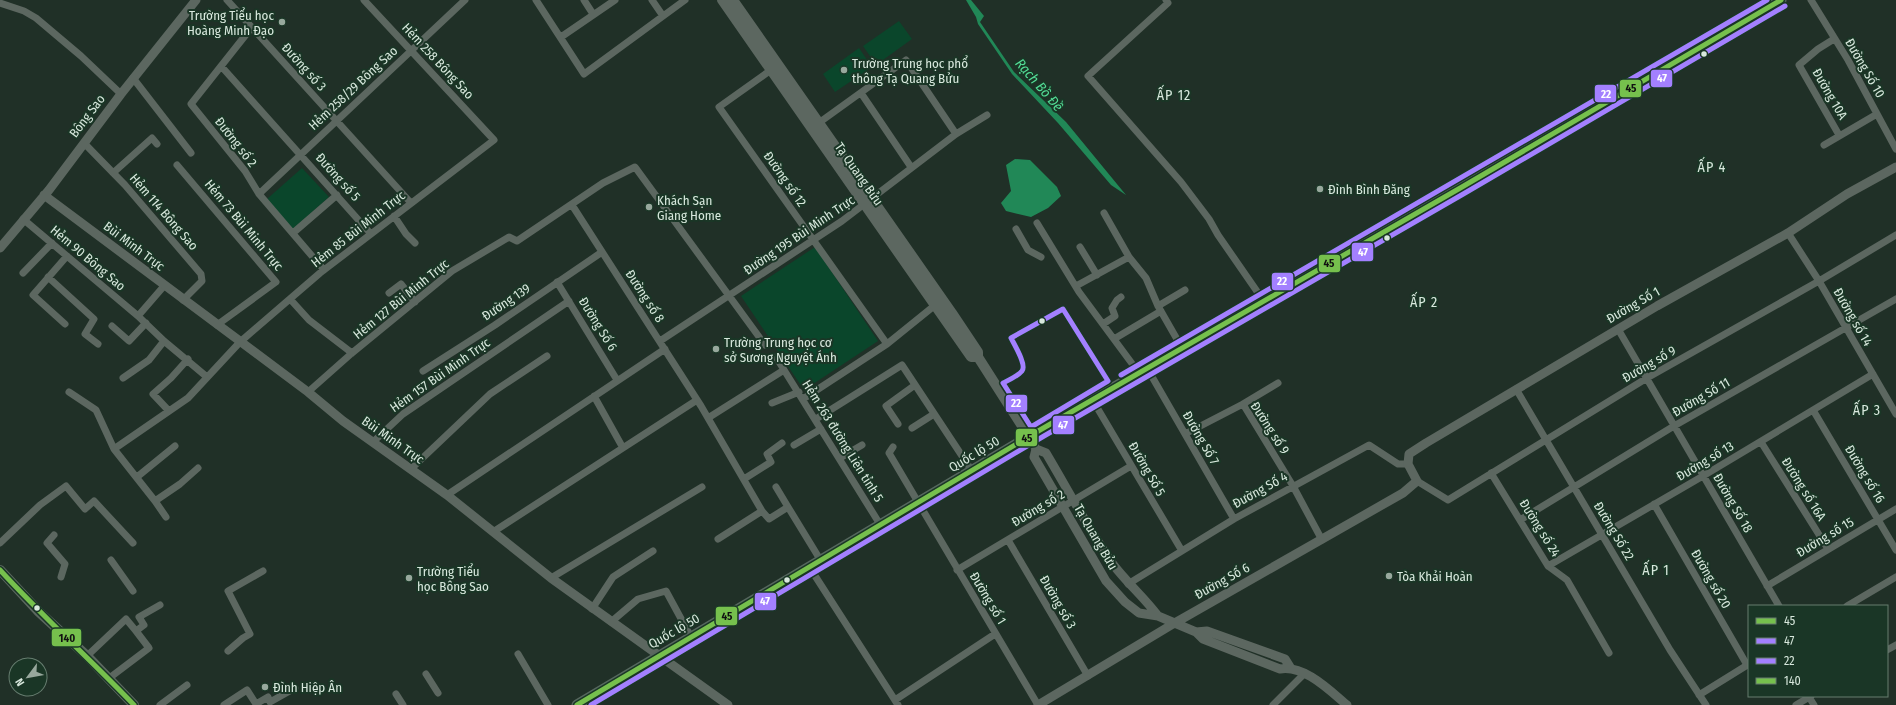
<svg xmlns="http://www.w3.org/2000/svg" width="1896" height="705" font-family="'Fira Sans Condensed',sans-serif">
	<rect width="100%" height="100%" fill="#203027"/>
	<!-- green -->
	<path fill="#0a462b" d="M899 21 912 39 876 65 863 46Z
		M859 48 872 67 835 92 823 74Z
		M302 168 329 197 293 229 267 199Z
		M815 247 878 341 804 390 741 296Z"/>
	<!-- water -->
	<path fill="#218857" d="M966 0H971L984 16 980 22 1014 72 1066 122 1126 195 1111 185 1058 123 1012 74 978 24 976 17Z
		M1015 159 1030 160 1057 187 1061 196 1048 208 1031 217 1006 211 1001 203 1011 191 1006 165Z"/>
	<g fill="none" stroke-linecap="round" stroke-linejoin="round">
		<!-- minor -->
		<path stroke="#5c6760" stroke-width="7" d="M227 0 411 203
			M536 0 584 74 685 0
			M584 0 593 14
			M652 0 663 16
			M1166 0 1168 3 1088 76 1181 182 1209 219 1218 235 1263 300
			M1811 0 1848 60 1896 149
			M0 3 24 11 36 18 81 56 121 94
			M252 27 191 104 245 171 259 194 324 270
			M561 37 615 0
			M1834 39 1818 49 1799 65 1839 135
			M221 66 371 234
			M771 70 719 107 887 344
			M133 78 191 153
			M861 93 911 167
			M820 122 906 60 956 134
			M84 143 125 185 201 274 202 281 183 300
			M1824 145 1877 114
			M177 165 276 282 217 325
			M113 173 152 138 157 144
			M259 194 465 0
			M572 205 701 406 762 511 769 519 788 507 821 561
			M1104 213 1129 257 1146 278 1158 306 1182 348
			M394 216 406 234 415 243
			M23 219 138 316
			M1037 223 1079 292 1139 373
			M1016 229 1028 250 1041 257
			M293 233 337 195
			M1788 233 1819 281 1896 414
			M1080 247 1097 275
			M23 273 52 243
			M48 277 94 319 85 334 98 344
			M557 282 617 380
			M164 286 138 316 164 341 207 377
			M1076 286 1129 257
			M389 293 401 284 415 302
			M290 299 309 320 352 353
			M1158 306 1185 290
			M65 324 33 295 67 256
			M1103 324 1115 316 1112 308 1117 300 1121 297
			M112 326 129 341 146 323
			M1618 329 1779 606
			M1114 339 1161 311
			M660 341 842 221 956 134 987 115
			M776 357 881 526
			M1147 368 1234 519
			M423 371 495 325 602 252
			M123 378 149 360 164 341
			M1516 389 1670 650 1706 705
			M69 392 96 410 114 449 155 501
			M308 392 352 353 452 271 509 237 517 241 603 183 635 167 765 345
			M594 396 623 448
			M803 399 887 344 934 306
			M1092 399 1182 551
			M772 403 799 392
			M1243 404 1278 383
			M1813 410 1896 550
			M169 411 153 394 171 378 188 359
			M708 418 784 370
			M816 419 902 365 972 471
			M898 424 886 406 915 385
			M912 428 934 414
			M1185 434 1243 404 1293 486 1322 540
			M373 442 403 414 569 301
			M1761 442 1828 549
			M794 445 821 429
			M893 447 889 453 1038 705
			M114 449 188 398 240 342 320 273 494 140 364 0
			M840 458 862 445
			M411 469 490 394 547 356
			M1491 473 1548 566 1567 580 1609 653
			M137 477 175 446
			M744 479 771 462 767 454 782 443
			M1417 481 1448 500 1647 378 1819 281 1896 235
			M776 487 788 507
			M447 495 665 349
			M1654 504 1747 665
			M166 517 155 501 180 484 198 468
			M1520 520 1674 426 1896 299
			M493 532 697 400
			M54 535 47 543 65 564 61 577
			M718 539 762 511
			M1008 540 1088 676
			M0 543 40 505 66 486 85 509 94 501 133 543
			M111 560 133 591
			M1548 566 1703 476 1873 374
			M810 568 898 705
			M957 570 1131 466
			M551 578 702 487
			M1128 584 1234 519 1369 445 1398 464H1408
			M1767 586 1896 509
			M1847 606 1896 577
			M592 609 613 577 653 551
			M611 622 638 599 666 591 691 637
			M1887 650 1896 645
			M228 651 243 638 250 634 228 591 263 571
			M518 654 548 705
			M87 656 126 619 136 631
			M426 674 438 693
			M108 679 149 648 136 631 144 625 139 617 160 605
			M396 694 403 705
			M1699 695 1749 664
			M1809 697 1814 705
			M895 700 995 634
			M160 705 187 685
			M224 705 247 690 256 704 268 697 270 702 295 688
			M1273 705 1305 673
			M1796 705 1811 696"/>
		<!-- tertiary -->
		<path stroke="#5c6760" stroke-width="9" d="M44 195 308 392 343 421 447 495 551 578 728 705
			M0 248 49 190 121 94 196 0
			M1029 437 1036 449 1046 453C1068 490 1088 528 1112 563 1126 582 1144 597 1158 616
			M1036 449 1034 457 1106 581 1125 602 1139 613 1158 616 1196 632 1207 631 1285 659 1290 667
			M1196 632 1203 639 1280 669C1305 665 1329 690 1347 705
			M1038 705 1173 624 1403 493 1417 481 1408 464 1409 454 1426 443 1657 306 1788 233 1847 194 1896 167"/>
		<!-- secondary -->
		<path stroke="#5c6760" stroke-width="10" d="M722 0 971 357H978
			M733 0 952 313 978 352V357L1029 437
			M0 570 39 612 87 656 134 705"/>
		<!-- primary -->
		<path stroke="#56675e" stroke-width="11" d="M577 705 1040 430 1462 187 1781 0"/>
		<!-- bus-1 casing -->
		<g stroke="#1a3626" stroke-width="8">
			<path id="bus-1" d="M577 705 1040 430 1462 187 1781 0"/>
		</g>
		<!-- bus-2 casing -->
		<g stroke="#1a3626" stroke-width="8">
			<path id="bus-2" d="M591 705 1044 436 1465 193 1785 6"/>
		</g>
		<!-- bus-3 casing -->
		<g stroke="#1a3626" stroke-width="8">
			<path id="bus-3" d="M1063 309 1108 381 1031 427 1003 383C1009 380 1018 376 1022 371 1027 365 1014 344 1011 338Z
				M1121 375 1767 0"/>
		</g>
		<!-- bus-4 casing -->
		<g stroke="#1a3626" stroke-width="8">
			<path id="bus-4" d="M0 570C43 617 90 659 134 705"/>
		</g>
		<!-- bus-1 -->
		<use href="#bus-1" stroke="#76c04d" stroke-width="5"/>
		<!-- bus-2 -->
		<use href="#bus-2" stroke="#a380ff" stroke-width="5"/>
		<!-- bus-3 -->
		<use href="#bus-3" stroke="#a380ff" stroke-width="5"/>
		<!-- bus-4 -->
		<use href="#bus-4" stroke="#76c04d" stroke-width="5"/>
	</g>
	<!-- markers -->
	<g fill="#98a89d" stroke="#1a3626" stroke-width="1.5">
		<circle cx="282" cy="22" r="4"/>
		<circle cx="844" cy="70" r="4"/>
		<circle cx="1320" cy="189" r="4"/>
		<circle cx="649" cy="207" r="4"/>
		<circle cx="716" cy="349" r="4"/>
		<circle cx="1389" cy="576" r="4"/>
		<circle cx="409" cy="578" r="4"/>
		<circle cx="265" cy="687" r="4"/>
	</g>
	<g fill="#d8e8dd" stroke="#1a3626" stroke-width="1.5">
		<circle cx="1704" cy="54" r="3.5"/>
		<circle cx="1387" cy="238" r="3.5"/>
		<circle cx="1042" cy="321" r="3.5"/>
		<circle cx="787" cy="580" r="3.5"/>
		<circle cx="37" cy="608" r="3.5"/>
	</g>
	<g text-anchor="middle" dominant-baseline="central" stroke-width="4" stroke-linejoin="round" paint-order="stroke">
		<!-- poi labels -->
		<g font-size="13" fill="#d8e8dd" stroke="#1a3626" text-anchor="start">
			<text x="274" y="15" text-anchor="end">Trường Tiểu học<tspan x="274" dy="15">Hoàng Minh Đạo</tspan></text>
			<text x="852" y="63">Trường Trung học phổ<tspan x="852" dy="15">thông Tạ Quang Bửu</tspan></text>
			<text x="1328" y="189">Đình Bình Đăng</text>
			<text x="657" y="200">Khách Sạn<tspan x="657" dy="15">Giang Home</tspan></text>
			<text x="724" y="342">Trường Trung học cơ<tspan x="724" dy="15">sở Sương Nguyệt Ánh</tspan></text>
			<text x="417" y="571">Trường Tiểu<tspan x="417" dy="15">học Bông Sao</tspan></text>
			<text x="1397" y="576">Tòa Khải Hoàn</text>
			<text x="273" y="687">Đình Hiệp Ân</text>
		</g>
		<!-- street labels -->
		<g font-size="13" fill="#d8e8dd" stroke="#1a3626">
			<text transform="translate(438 61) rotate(47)">Hẻm 258 Bông Sao</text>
			<text transform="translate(304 67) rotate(48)">Đường số 3</text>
			<text transform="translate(1865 68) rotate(60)">Đường Số 10</text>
			<text transform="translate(353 88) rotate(-43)">Hẻm 258/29 Bông Sao</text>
			<text transform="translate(1830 94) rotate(60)">Đường 10A</text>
			<text transform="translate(87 116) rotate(-53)">Bông Sao</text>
			<text transform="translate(236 142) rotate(52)">Đường số 2</text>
			<text transform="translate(859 174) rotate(55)">Tạ Quang Bửu</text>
			<text transform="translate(338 177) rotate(48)">Đường số 5</text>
			<text transform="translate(785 179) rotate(55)">Đường số 12</text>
			<text transform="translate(164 212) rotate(49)">Hẻm 114 Bông Sao</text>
			<text transform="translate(244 225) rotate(50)">Hẻm 73 Bùi Minh Trực</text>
			<text transform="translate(358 229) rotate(-38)">Hẻm 85 Bùi Minh Trực</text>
			<text transform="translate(799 235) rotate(-34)">Đường 195 Bùi Minh Trực</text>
			<text transform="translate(134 246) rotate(37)">Bùi Minh Trực</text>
			<text transform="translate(88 258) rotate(40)">Hẻm 90 Bông Sao</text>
			<text transform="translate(645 296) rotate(57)">Đường số 8</text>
			<text transform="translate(401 299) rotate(-39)">Hẻm 127 Bùi Minh Trực</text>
			<text transform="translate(506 302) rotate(-34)">Đường 139</text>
			<text transform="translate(1633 305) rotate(-30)">Đường Số 1</text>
			<text transform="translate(1853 317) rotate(60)">Đường số 14</text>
			<text transform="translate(598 324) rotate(58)">Đường Số 6</text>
			<text transform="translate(1649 364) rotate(-30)">Đường số 9</text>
			<text transform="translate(440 375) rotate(-35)">Hẻm 157 Bùi Minh Trực</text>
			<text transform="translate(1701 397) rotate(-30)">Đường Số 11</text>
			<text transform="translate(1270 428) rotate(57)">Đường số 9</text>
			<text transform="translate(1201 438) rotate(60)">Đường Số 7</text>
			<text transform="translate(393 440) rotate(35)">Bùi Minh Trực</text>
			<text transform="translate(843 441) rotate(58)">Hẻm 263 đường Liên tỉnh 5</text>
			<text transform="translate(974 454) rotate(-31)">Quốc lộ 50</text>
			<text transform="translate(1705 461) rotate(-31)">Đường số 13</text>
			<text transform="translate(1147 469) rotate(60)">Đường Số 5</text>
			<text transform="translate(1865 474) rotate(59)">Đường số 16</text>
			<text transform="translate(1804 489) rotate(58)">Đường số 16A</text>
			<text transform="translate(1260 490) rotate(-29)">Đường Số 4</text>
			<text transform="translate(1733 503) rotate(60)">Đường Số 18</text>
			<text transform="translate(1038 508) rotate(-31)">Đường số 2</text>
			<text transform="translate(1540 528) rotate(58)">Đường số 24</text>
			<text transform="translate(1614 531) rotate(59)">Đường Số 22</text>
			<text transform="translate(1096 537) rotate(60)">Tạ Quang Bửu</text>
			<text transform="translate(1825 537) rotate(-31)">Đường số 15</text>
			<text transform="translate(1711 579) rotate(60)">Đường số 20</text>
			<text transform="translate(1222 581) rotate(-29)">Đường Số 6</text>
			<text transform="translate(988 598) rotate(59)">Đường số 1</text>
			<text transform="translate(1058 602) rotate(60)">Đường số 3</text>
			<text transform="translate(674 631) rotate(-30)">Quốc lộ 50</text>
		</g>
		<!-- water labels -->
		<g font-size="14" font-style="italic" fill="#53dd96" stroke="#1a3626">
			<text transform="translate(1039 85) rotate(49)">Rạch Bồ Đề</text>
		</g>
		<!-- neighbourhood labels -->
		<g font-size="14" letter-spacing="1" fill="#d8e8dd" stroke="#1a3626">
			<text x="1174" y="95">ẤP 12</text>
			<text x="1712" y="167">ẤP 4</text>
			<text x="1424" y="302">ẤP 2</text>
			<text x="1867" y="410">ẤP 3</text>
			<text x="1656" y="570">ẤP 1</text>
		</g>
	</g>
	<g stroke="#1a3626" stroke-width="1.5">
		<rect x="1650" y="69" width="23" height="19" rx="4" fill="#a380ff"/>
		<rect x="1619" y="79" width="23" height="19" rx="4" fill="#76c04d"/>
		<rect x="1594" y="84" width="23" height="19" rx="4" fill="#a380ff"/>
		<rect x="1351" y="242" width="23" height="20" rx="4" fill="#a380ff"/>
		<rect x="1318" y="254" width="23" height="19" rx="4" fill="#76c04d"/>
		<rect x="1271" y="272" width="23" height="19" rx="4" fill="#a380ff"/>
		<rect x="1005" y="394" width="23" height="19" rx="4" fill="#a380ff"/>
		<rect x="1052" y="415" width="23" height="20" rx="4" fill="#a380ff"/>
		<rect x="1015" y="428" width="23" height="19" rx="4" fill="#76c04d"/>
		<rect x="754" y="592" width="23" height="19" rx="4" fill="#a380ff"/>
		<rect x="715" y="606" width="23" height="20" rx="4" fill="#76c04d"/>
		<rect x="51" y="628" width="31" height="19" rx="4" fill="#76c04d"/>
	</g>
	<g font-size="11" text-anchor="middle" font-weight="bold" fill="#fff">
		<text x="1662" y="82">47</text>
		<text x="1606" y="98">22</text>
		<text x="1363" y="256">47</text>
		<text x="1282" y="285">22</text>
		<text x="1016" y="407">22</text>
		<text x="1063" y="429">47</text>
		<text x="765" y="605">47</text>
	</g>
	<g font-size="11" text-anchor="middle" font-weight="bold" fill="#111">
		<text x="1631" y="92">45</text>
		<text x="1329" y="267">45</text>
		<text x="1027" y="442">45</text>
		<text x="727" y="620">45</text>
		<text x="67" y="642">140</text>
	</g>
	<!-- legend -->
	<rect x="1748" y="605" width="140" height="92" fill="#1a3626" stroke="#667d6f"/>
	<rect x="1756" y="618" width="20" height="6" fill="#76c04d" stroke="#667d6f"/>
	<text x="1784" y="625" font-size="12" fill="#d8e8dd">45</text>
	<rect x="1756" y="638" width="20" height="6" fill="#a380ff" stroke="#667d6f"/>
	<text x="1784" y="645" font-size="12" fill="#d8e8dd">47</text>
	<rect x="1756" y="658" width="20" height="6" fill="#a380ff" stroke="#667d6f"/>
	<text x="1784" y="665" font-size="12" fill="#d8e8dd">22</text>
	<rect x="1756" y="678" width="20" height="6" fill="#76c04d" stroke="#667d6f"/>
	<text x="1784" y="685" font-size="12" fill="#d8e8dd">140</text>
	<!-- north arrow -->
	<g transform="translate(28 677) rotate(238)"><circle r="19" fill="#1a3626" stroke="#667d6f"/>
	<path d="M0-3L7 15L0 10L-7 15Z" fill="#98a89d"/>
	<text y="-6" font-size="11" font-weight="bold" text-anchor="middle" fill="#d8e8dd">N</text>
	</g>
</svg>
